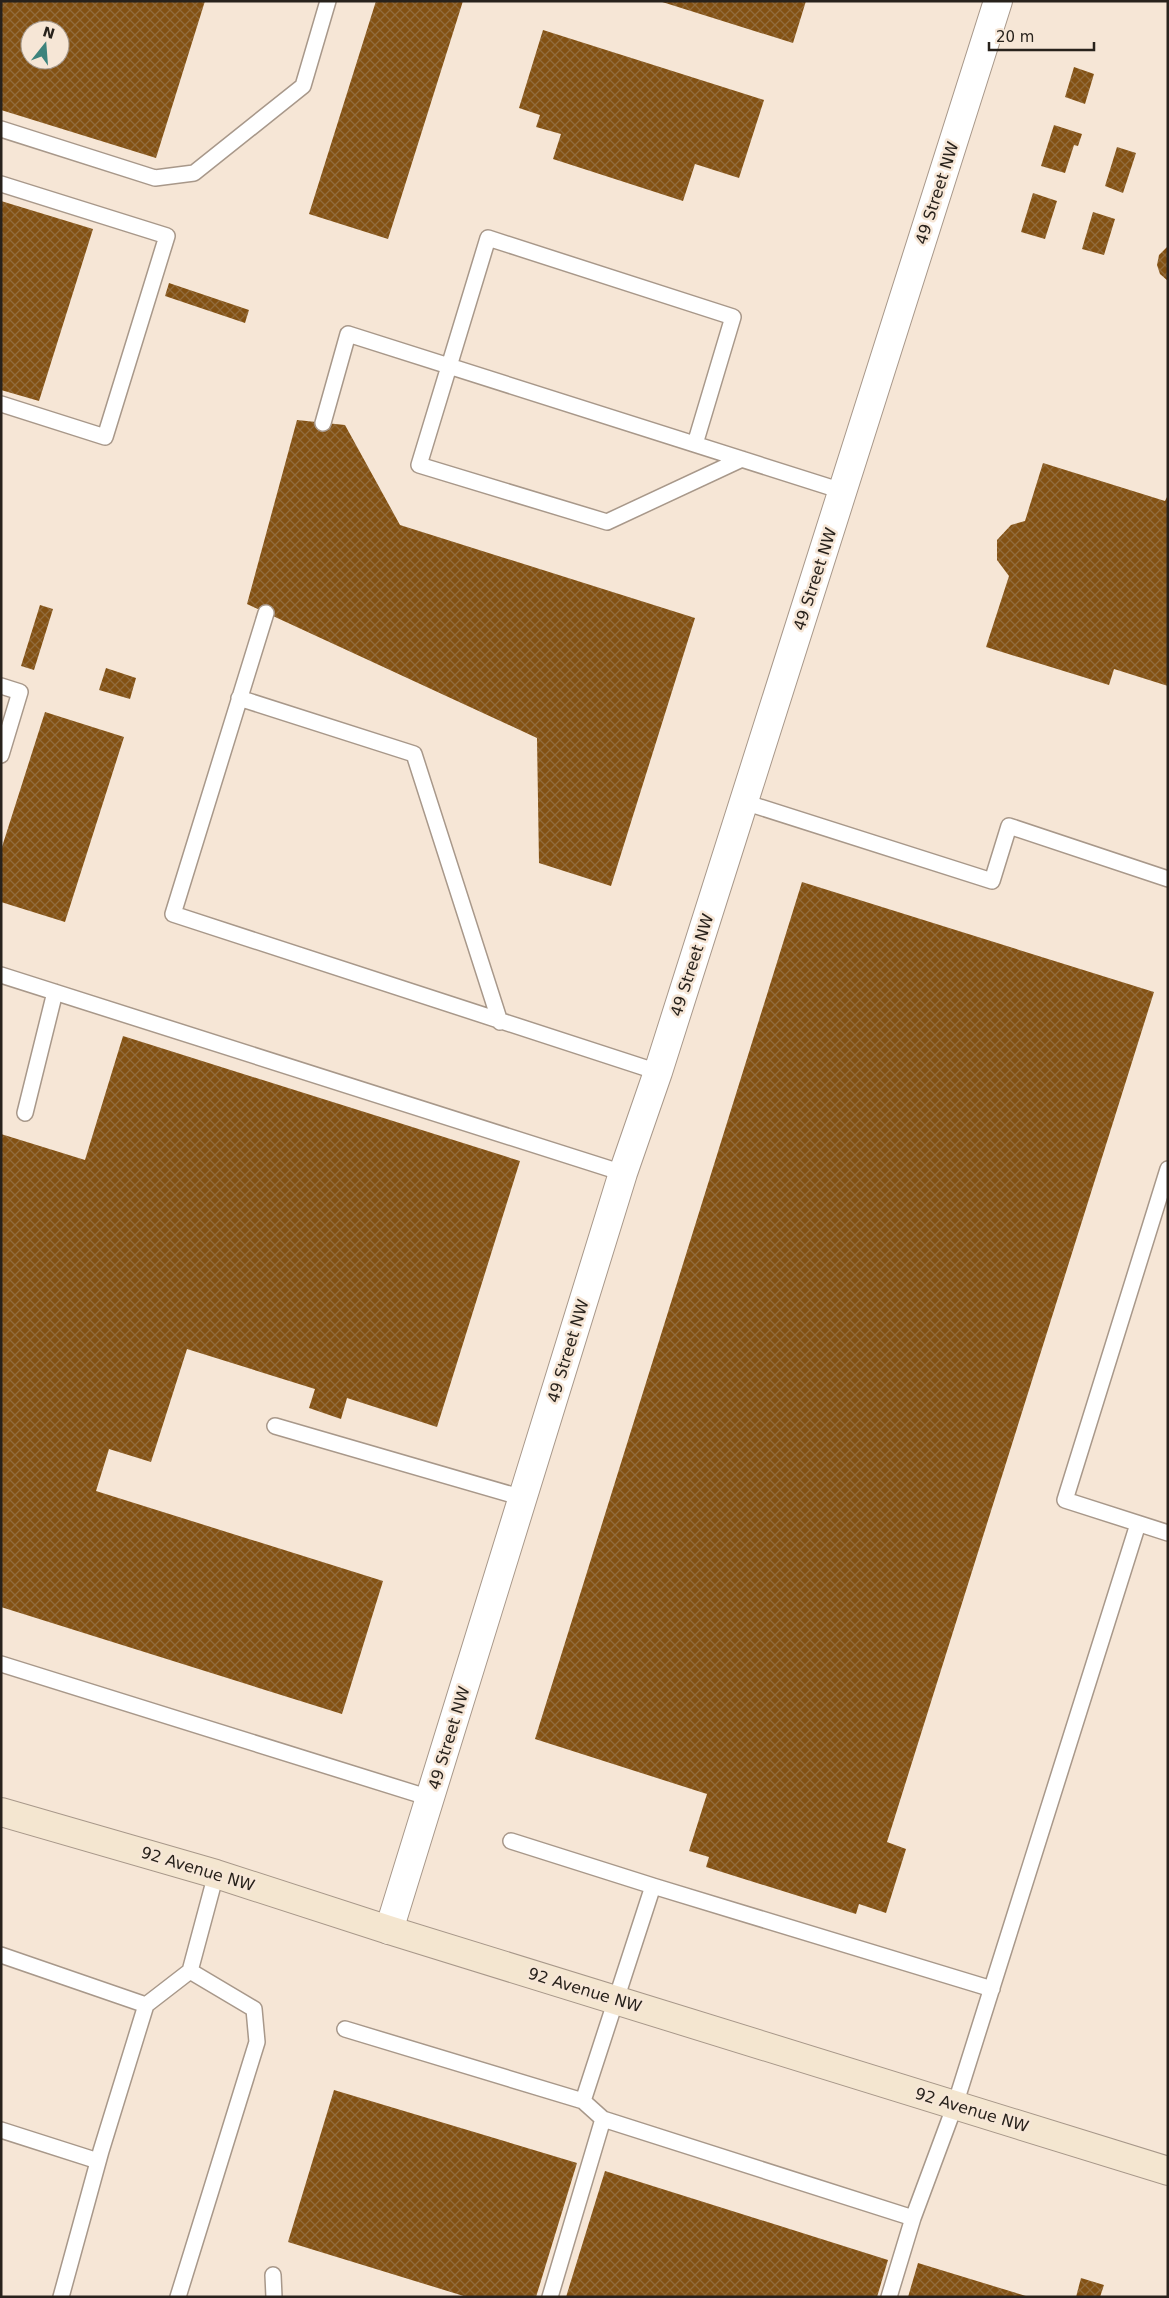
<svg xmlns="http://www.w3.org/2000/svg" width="1169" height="2298" font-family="'DejaVu Sans',sans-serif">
	<defs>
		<pattern id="building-cross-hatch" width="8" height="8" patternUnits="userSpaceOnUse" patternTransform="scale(1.25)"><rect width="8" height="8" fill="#835113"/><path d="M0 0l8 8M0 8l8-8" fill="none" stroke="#926c3d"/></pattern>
	</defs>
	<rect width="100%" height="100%" fill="#f6e6d6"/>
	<!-- building -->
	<path fill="url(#building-cross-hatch)" fill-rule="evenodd" d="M1 1H205L156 158 1 110ZM30 30H60V60H30Z
		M376 1H463L388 239 309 214Z
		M659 1H806L793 43Z
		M543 30 764 100 739 178 695 164 683 201 553 159 561 134 536 127 540 115 519 108Z
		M1074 67 1094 74 1085 104 1065 97Z
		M1054 125 1082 134 1078 146 1074 145 1065 173 1041 166Z
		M1117 147 1136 153 1123 193 1105 186Z
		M1033 193 1057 201 1045 239 1021 232Z
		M1 201 93 229 39 401 1 390Z
		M1093 212 1115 219 1104 255 1082 249Z
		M1168 246V281L1160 274 1157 265 1159 255Z
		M169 283 249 310 245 323 165 296Z
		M297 420 345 425 400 525 695 618 611 886 539 863 537 738 247 604Z
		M1043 463 1165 501 1168 495V686L1114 669 1109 685 986 647 1009 576 997 560V540L1011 525 1025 521Z
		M40 605 53 609 34 670 21 666Z
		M106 668 136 678 130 699 99 690Z
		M45 712 124 737 65 922 1 902V850Z
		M802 882 1154 992 887 1842 906 1849 886 1913 859 1904 856 1914 706 1867 709 1857 689 1851 707 1794 535 1739Z
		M123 1036 520 1161 437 1427 347 1398 341 1419 309 1408 315 1389 187 1349 151 1462 109 1449 96 1491 383 1581 342 1714 1 1607V1134L85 1160Z
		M334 2090 577 2163 536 2297H467L288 2242Z
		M605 2171 888 2260 877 2297H566Z
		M918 2263 1026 2296V2297H908Z
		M1081 2278 1104 2285 1100 2297H1076Z"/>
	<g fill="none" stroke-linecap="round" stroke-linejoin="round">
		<!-- service casing -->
		<g stroke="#a8988a" stroke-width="18">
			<path id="service" d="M1 129 155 178 194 173 303 86 328 1
				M1 184 167 236 105 437 1 404
				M323 423 348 334 842 491
				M695 444 733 317 488 238 419 465 607 522 742 459
				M266 613 173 914 658 1072
				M1 686 20 692 1 755
				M239 698 414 754 500 1022
				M744 802 992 881 1009 826 1168 879
				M1 975 623 1173
				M25 1113 55 992
				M1168 1169 1065 1500 1168 1533
				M275 1426 523 1498
				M1 1664 430 1798
				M511 1841 653 1886 583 2101
				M653 1886 992 1989
				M1 1955 146 2005
				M345 2029 583 2101 603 2119 913 2218 955 2105 1138 1524
				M1 2130 98 2161
				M273 2275 274 2297
				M61 2297 101 2151 146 2005 190 1971 216 1874
				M178 2297 257 2042 254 2009 190 1971
				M550 2297 603 2119
				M889 2297 913 2218"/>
		</g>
		<!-- tertiary casing -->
		<g stroke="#a8988a" stroke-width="30">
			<path id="tertiary" d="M389 1930 623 1173 658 1072 998 1"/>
		</g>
		<!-- secondary casing -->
		<g stroke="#a8988a" stroke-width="30">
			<path id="secondary" d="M1 1812 216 1874 389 1930 1168 2171"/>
		</g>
		<!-- service -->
		<use href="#service" stroke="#fff" stroke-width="15"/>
		<!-- tertiary -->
		<use href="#tertiary" stroke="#fff" stroke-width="28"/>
		<!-- secondary -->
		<use href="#secondary" stroke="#f4e6d0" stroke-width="28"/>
	</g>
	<g text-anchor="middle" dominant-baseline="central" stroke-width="5" stroke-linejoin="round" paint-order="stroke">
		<!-- street labels -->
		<g font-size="16" fill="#28221c" stroke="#f6e6d6">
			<text transform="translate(937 193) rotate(-72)">49 Street NW</text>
			<text transform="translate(815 579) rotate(-72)">49 Street NW</text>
			<text transform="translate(692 965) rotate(-72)">49 Street NW</text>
			<text transform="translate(568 1351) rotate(-73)">49 Street NW</text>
			<text transform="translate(449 1738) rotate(-73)">49 Street NW</text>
			<text transform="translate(198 1869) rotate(17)">92 Avenue NW</text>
			<text transform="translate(585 1990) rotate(17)">92 Avenue NW</text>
			<text transform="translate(972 2110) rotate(17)">92 Avenue NW</text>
		</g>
	</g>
	<!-- border -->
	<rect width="1169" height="2298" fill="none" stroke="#28221c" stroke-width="5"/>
	<!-- north arrow -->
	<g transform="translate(45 45) rotate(17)"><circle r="24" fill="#f6e6d6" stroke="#a4988c"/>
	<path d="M0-4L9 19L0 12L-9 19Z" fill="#3d837c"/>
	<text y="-8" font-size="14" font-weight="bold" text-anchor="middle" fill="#28221c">N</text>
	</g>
	<!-- scale -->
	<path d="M989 42v8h105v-8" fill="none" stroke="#28221c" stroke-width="2.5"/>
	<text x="996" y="42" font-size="15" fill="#28221c" stroke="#f6e6d6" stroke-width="4" paint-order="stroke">20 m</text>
</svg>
